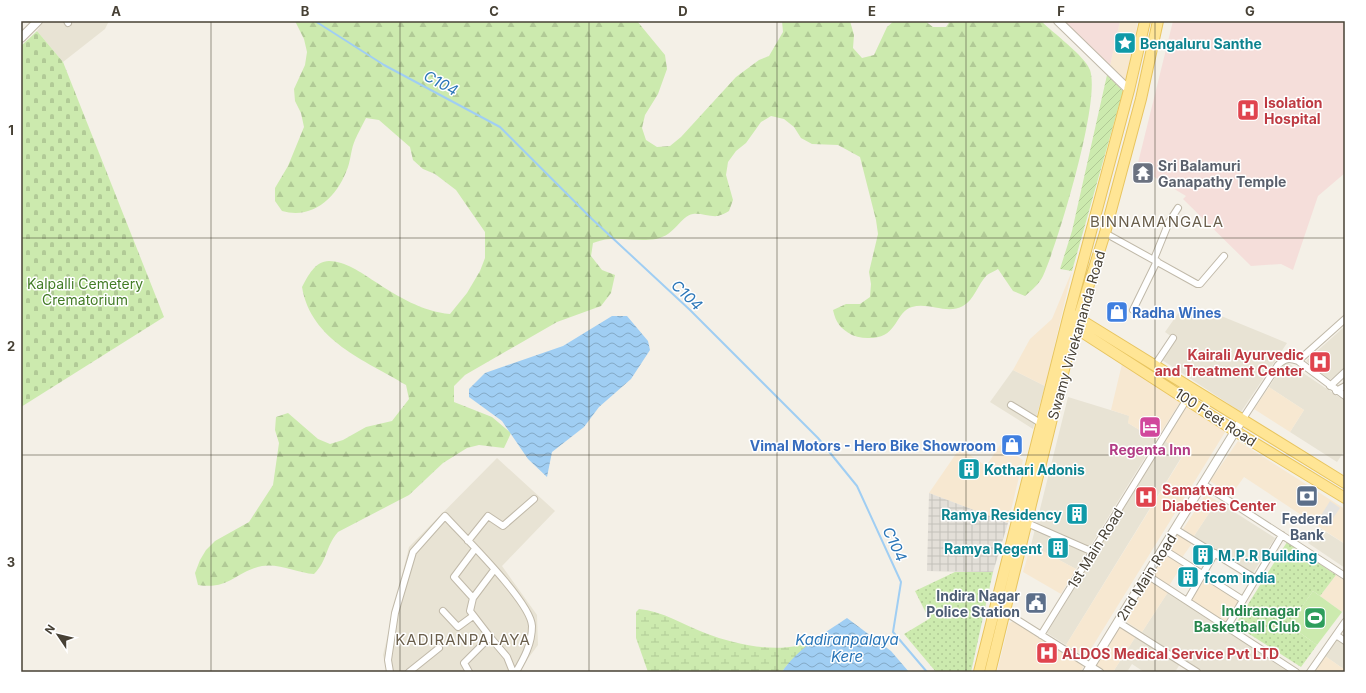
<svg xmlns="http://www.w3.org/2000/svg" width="1366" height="693" font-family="Inter,sans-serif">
	<defs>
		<pattern id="industrial-grid" width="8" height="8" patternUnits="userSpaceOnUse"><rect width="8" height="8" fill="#e3dfd8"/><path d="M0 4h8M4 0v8" fill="none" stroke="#c4c1ba"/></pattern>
		<pattern id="grass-dots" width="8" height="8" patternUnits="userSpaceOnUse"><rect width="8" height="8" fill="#cceaae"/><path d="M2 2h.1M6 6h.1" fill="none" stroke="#b1ca96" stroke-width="1.8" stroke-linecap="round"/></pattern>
		<pattern id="forest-firs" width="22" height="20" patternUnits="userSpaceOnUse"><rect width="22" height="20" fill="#cceaae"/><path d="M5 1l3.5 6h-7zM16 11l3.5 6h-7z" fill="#b1ca96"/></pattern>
		<pattern id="wetland-marsh" width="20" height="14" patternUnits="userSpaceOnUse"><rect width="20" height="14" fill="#cceaae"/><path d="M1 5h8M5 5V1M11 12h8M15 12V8" fill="none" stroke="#b1ca96"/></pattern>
		<pattern id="cemetery-stones" width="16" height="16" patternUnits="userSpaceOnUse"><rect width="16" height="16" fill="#cceaae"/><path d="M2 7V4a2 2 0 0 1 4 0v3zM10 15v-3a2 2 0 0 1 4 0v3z" fill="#b1ca96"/></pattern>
		<pattern id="garden-furrows" width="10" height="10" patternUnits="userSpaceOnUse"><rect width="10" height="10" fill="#cceaae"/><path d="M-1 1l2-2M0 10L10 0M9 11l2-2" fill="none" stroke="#b1ca96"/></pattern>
		<pattern id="water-waves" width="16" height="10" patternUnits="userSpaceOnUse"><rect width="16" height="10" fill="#a0cef3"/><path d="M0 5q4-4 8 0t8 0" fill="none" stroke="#84a9c6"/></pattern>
	</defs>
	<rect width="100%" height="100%" fill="#f4f0e7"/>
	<!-- residential -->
	<path fill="#e8e3d4" d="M44 21H109L105 29 63 62 37 31Z
		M1184 305 1209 311 1287 343 1241 412 1159 358 1172 337 1165 332Z
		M1345 326V367L1330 380 1306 361Z
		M1288 363 1345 401V450L1337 462 1290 432 1304 410 1269 387 1283 365Z
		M1013 370 1045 386 1033 429 990 402Z
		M1068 397 1130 416 1128 423 1156 440 1076 569 1031 545Z
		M1165 441 1184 453 1066 645 1047 633Z
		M497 458 555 511 502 566 537 615 538 645 518 672H387L383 655 409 547Z
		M1217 501 1275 538 1253 573 1194 536Z
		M1318 527 1345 544V568L1308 543Z
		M1168 592 1288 671 1203 672 1142 632Z
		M1136 636 1180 664 1175 672H1144L1132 664 1127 672H1113Z
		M1338 638 1345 643V670L1325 656Z"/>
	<!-- commercial -->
	<path fill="#f7e8d1" d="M1120 21H1138L1126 81 1110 66Z
		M1072 271 1045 386 1013 370 1030 339 1052 319Z
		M1122 364 1181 401 1156 440 1128 423 1129 416 1111 410Z
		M1269 387 1304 410 1290 432 1254 409Z
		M1187 405 1227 429 1086 657 1066 645 1184 454 1165 441Z
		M1238 441 1345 509V544L1244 477 1231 495 1210 481Z
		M1000 445 1023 460 1008 523 929 493 960 448 986 466Z
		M1206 494 1217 501 1194 536 1183 529Z
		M1177 532 1193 542 1181 559 1165 549Z
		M1031 545 1076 569 1061 594 1023 572Z
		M1164 554 1182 565 1169 586 1151 575Z
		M1336 575 1345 581V607L1342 612 1320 596Z
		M1149 579 1168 592 1142 632 1122 619Z
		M1205 579 1240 602 1226 622 1191 600Z
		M1014 621 1082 664 1083 668 1080 672H997L1009 623Z
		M1120 625 1136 636 1113 672H1104L1094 665Z
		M1325 656 1345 670V672H1314Z"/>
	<!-- industrial -->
	<path fill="url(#industrial-grid)" d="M929 493 1008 523 993 572 927 571Z"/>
	<!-- medical -->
	<path fill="#f5deda" d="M1064 21H1120L1110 66Z
		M1173 21H1345V173L1318 196 1293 270 1281 264 1251 266 1183 199 1186 196 1151 175 1152 172 1137 167Z"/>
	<!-- grass -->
	<path fill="url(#grass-dots)" d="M1287 542 1336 575 1320 596 1313 591 1289 625 1317 645 1301 667 1235 625Z
		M955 572H993L971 672H936L904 634 929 619 915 591Z"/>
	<!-- forest -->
	<path fill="url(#forest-firs)" d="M295 21H637L665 55 667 69 658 94 645 115 642 128 646 140 657 147 670 146 681 137 736 77 759 60 769 56 783 32 782 21H850L854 35 853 48 862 58 874 55 887 27 894 21H925L933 27H946L950 21H1041C1053 33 1085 56 1090 70 1101 101 1058 243 1043 276 1039 284 1032 290 1025 296L1013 291 998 269C995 271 990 273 987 275 978 284 974 300 963 306 947 315 929 302 912 307 896 311 898 336 873 338 866 338 859 338 852 335 840 328 836 323 833 310L846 304H860L870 297 871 284 869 272 878 234 876 220 860 157 838 145 812 144 801 138 794 127 784 119 771 116 761 122 746 143 736 151 728 162 726 175 733 200 729 211C726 213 721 215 718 216 710 217 701 213 693 214 680 216 676 235 656 239 633 243 616 234 593 243L591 256 602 270 615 275 611 293 601 306 557 322 465 375 454 386V402L492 417 511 433 504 448 479 445 467 448 443 463 409 495 338 532C325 547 328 560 314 574 298 573 279 563 262 566 236 571 230 590 198 585L195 573 200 560 206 550 215 541 249 522 273 485 279 443 275 430 276 417 288 413 318 439 330 444 343 440 366 427 392 421 409 399 406 385C365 360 311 341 302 287 308 276 315 261 329 261 345 261 362 273 374 281 397 296 423 312 450 314L467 293 480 271 485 258V232L456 190 435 174 423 169 413 160 410 147 379 120 366 118C362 126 358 133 355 140 351 149 351 158 348 167 338 196 314 220 282 211L275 201V188L288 166 304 127 301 113 295 101 294 89 305 65 307 52 304 39Z"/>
	<!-- wetland -->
	<path fill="url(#wetland-marsh)" d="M639 609C662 611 684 625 705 633 739 646 783 655 816 640L787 665 782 672H648L636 638V612Z"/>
	<!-- cemetery -->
	<path fill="url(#cemetery-stones)" d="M37 31 63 62 164 317 21 407V46Z"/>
	<!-- garden -->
	<path fill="url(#garden-furrows)" d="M1107 75 1123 91 1072 271 1060 269 1072 231Z"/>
	<!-- pitch -->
	<path fill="#cceaae" d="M1313 591 1342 612 1317 645 1289 625Z"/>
	<!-- parking -->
	<path fill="#e5e3df" d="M1330 501 1340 508 1327 527 1318 520Z"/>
	<!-- water -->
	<path fill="url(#water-waves)" d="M612 316H627L648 341 650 350 631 379 599 407 584 427 552 452 547 477 528 459 502 421 469 397V389L485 373 563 346Z
		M847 618 891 651 909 672H782C797 649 825 633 847 618Z"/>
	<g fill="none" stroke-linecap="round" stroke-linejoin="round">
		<!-- stream -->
		<path stroke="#a0cef3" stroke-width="2" d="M315 21 384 65 500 127 592 219 690 310 818 438 857 486 901 582 893 632 927 672"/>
		<!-- minor casing -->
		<g stroke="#c0b9a9" stroke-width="8">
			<path id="minor" d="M67 21 68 23
				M1105 233 1197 284H1200L1224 256
				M1154 259 1169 222 1178 208
				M1133 310 1157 261
				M1298 361 1345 319
				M1155 365 1173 338
				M1330 386 1345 372
				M1336 391 1345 386
				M1011 405 1042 424
				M1242 420 1278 365C1285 358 1289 358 1298 361L1345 396
				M1203 484 1345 576
				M1027 523 1093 552
				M1175 529 1256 579
				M468 541 488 516 503 526 534 499
				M1163 549 1243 600
				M1147 575 1296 672
				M473 598 454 577 475 549
				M1187 601 1215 553
				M443 611 458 627 473 616
				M1005 612 1100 672
				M1118 622 1197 672
				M1227 627 1282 535
				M1041 635 1187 399
				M1336 635 1345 641
				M490 637 507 657 513 672
				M390 672 388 660 395 613 413 552 445 516C464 537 531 602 532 626 532 644 524 658 516 672
				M409 672 439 648
				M469 672 464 663 490 637 470 611 473 598 494 570
				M1310 672 1345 622"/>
		</g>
		<!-- tertiary casing -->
		<g stroke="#c0b9a9" stroke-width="10">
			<path id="tertiary" d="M1058 21 1129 90
				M21 38 38 21
				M1087 672 1242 420"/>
		</g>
		<!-- primary casing -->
		<g stroke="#e8c560" stroke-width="12">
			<path id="primary" d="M1073 315 1345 483
				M1071 325 1235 431 1345 498
				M979 672 1069 314 1129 90 1145 21
				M990 672 1070 345 1105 233 1141 99 1158 21"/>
		</g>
		<!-- minor -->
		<use href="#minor" stroke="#fff" stroke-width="6"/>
		<!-- tertiary -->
		<use href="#tertiary" stroke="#fff" stroke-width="8"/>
		<!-- primary -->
		<use href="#primary" stroke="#ffe595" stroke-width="10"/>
	</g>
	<!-- grid -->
	<path fill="none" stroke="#474135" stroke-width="1" stroke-opacity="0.55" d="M211 21V672M400 21V672M589 21V672M777 21V672M966 21V672M1155 21V672M21 238H1345M21 455H1345"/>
	<!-- icons -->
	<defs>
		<g id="sight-square" transform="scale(1.15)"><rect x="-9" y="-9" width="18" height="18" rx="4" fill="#0f9aa8" stroke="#fff"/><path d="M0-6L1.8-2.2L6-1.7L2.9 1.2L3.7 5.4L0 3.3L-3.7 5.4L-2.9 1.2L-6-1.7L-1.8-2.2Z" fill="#fff"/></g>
		<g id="hospital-square" transform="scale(1.15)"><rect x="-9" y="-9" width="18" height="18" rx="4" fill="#e0444e" stroke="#fff"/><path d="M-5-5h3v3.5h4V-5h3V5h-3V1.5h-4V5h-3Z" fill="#fff"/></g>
		<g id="temple-square" transform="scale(1.15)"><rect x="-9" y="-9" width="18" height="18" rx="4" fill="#6b7280" stroke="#fff"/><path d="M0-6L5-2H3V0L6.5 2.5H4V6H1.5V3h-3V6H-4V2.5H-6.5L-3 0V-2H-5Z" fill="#fff"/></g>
		<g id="shop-square" transform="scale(1.15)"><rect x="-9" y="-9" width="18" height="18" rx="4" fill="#3f7fe0" stroke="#fff"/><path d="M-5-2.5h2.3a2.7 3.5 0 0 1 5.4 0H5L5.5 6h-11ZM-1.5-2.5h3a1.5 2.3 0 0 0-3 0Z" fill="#fff"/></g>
		<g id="hotel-square" transform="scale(1.15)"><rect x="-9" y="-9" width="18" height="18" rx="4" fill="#d1479c" stroke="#fff"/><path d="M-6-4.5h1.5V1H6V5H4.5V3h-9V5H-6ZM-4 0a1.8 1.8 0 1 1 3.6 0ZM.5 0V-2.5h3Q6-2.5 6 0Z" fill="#fff"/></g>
		<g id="building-square" transform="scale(1.15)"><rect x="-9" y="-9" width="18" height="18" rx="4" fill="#0f9aa8" stroke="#fff"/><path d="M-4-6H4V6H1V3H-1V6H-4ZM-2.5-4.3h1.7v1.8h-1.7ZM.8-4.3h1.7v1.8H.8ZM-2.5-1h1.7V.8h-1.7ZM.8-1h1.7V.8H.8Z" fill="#fff"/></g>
		<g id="bank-square" transform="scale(1.15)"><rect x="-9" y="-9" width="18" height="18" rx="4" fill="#5c6f8a" stroke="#fff"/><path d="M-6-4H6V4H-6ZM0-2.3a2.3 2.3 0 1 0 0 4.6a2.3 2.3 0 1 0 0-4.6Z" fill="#fff"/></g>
		<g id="civic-square" transform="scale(1.15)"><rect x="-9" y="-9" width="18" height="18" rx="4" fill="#5c6f8a" stroke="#fff"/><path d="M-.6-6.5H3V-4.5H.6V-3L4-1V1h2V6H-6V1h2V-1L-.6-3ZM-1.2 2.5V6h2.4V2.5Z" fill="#fff"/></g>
		<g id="stadium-square" transform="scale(1.15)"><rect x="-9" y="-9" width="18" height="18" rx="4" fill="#2e9e5b" stroke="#fff"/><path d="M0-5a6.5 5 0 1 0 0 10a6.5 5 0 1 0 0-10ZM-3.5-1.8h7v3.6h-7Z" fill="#fff"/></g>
	</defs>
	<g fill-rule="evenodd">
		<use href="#sight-square" x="1125" y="43"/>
		<use href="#hospital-square" x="1248" y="110"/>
		<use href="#temple-square" x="1143" y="173"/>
		<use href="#shop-square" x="1117" y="312"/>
		<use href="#hospital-square" x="1320" y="362"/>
		<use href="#hotel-square" x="1150" y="427"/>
		<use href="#shop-square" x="1012" y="445"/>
		<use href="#building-square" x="969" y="469"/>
		<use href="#bank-square" x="1307" y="496"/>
		<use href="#hospital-square" x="1146" y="497"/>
		<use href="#building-square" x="1077" y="514"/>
		<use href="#building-square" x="1058" y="548"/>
		<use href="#building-square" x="1203" y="555"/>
		<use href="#building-square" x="1188" y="577"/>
		<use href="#civic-square" x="1036" y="603"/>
		<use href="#stadium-square" x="1315" y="618"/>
		<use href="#hospital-square" x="1047" y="653"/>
	</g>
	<g text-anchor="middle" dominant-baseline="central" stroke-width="3" stroke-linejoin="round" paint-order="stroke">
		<!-- culture labels -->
		<g font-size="14" font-weight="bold" fill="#0d838f" stroke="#fff" text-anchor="start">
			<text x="1140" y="43">Bengaluru Santhe</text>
			<text x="984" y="469">Kothari Adonis</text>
			<text x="1062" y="514" text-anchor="end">Ramya Residency</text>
			<text x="1042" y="548" text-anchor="end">Ramya Regent</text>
			<text x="1218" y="555">M.P.R Building</text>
			<text x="1204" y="577">fcom india</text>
		</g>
		<!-- health labels -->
		<g font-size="14" font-weight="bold" fill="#be3a42" stroke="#fff" text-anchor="start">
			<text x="1264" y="102">Isolation<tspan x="1264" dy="16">Hospital</tspan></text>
			<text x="1304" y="354" text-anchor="end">Kairali Ayurvedic<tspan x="1304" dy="16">and Treatment Center</tspan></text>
			<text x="1162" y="489">Samatvam<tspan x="1162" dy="16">Diabeties Center</tspan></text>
			<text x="1062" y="653">ALDOS Medical Service Pvt LTD</text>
		</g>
		<!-- worship labels -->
		<g font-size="14" font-weight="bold" fill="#5b616d" stroke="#fff" text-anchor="start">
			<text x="1158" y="165">Sri Balamuri<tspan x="1158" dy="16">Ganapathy Temple</tspan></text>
		</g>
		<!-- park labels -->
		<g font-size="14" fill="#437c26" stroke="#fff">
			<text x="85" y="283">Kalpalli Cemetery<tspan x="85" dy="16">Crematorium</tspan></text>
		</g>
		<!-- shop labels -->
		<g font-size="14" font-weight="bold" fill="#366cbe" stroke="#fff" text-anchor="start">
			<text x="1132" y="312">Radha Wines</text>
			<text x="996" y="445" text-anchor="end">Vimal Motors - Hero Bike Showroom</text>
		</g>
		<!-- street labels -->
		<g font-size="14" fill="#474135" stroke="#fff">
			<text transform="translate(1076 335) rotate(-74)">Swamy Vivekananda Road</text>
			<text transform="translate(1216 417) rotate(33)">100 Feet Road</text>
			<text transform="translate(1095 548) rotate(-58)">1st Main Road</text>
			<text transform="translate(1146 577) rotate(-58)">2nd Main Road</text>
		</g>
		<!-- hotel labels -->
		<g font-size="14" font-weight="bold" fill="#b23c85" stroke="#fff">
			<text x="1150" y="449">Regenta Inn</text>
		</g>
		<!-- service labels -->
		<g font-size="14" font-weight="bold" fill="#4e5e75" stroke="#fff">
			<text x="1307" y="518">Federal<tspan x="1307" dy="16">Bank</tspan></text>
			<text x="1020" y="595" text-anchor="end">Indira Nagar<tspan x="1020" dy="16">Police Station</tspan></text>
		</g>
		<!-- leisure labels -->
		<g font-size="14" font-weight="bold" fill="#27864d" stroke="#fff" text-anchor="end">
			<text x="1300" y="610">Indiranagar<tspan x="1300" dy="16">Basketball Club</tspan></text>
		</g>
		<!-- water labels -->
		<g font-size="15" font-style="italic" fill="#2a76b8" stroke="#fff">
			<text transform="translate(441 83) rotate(28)">C104</text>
			<text transform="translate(687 295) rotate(44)">C104</text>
			<text transform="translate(895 544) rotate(65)">C104</text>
			<text x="847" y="639">Kadiranpalaya<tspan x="847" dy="17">Kere</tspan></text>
		</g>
		<!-- neighbourhood labels -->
		<g font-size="15" letter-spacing="1" fill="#6a5f4c" stroke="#fff">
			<text x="1157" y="221">BINNAMANGALA</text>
			<text x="463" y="639">KADIRANPALAYA</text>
		</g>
	</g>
	<!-- border -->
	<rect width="1366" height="693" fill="none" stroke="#ffffff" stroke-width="44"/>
	<!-- north arrow -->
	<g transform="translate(58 635) rotate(305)" stroke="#ffffff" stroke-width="3" paint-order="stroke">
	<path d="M0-3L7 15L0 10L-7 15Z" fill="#474135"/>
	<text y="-6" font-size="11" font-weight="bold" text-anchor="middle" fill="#474135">N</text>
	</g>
	<rect x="22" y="22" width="1322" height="649" fill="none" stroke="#474135" stroke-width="1.5"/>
	<g font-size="13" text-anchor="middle" font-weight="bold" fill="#474135">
		<text x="116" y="16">A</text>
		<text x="305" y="16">B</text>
		<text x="494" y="16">C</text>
		<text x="683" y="16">D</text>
		<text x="872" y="16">E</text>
		<text x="1061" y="16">F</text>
		<text x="1250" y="16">G</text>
		<text x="11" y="135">1</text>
		<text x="11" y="351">2</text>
		<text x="11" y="567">3</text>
	</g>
</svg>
